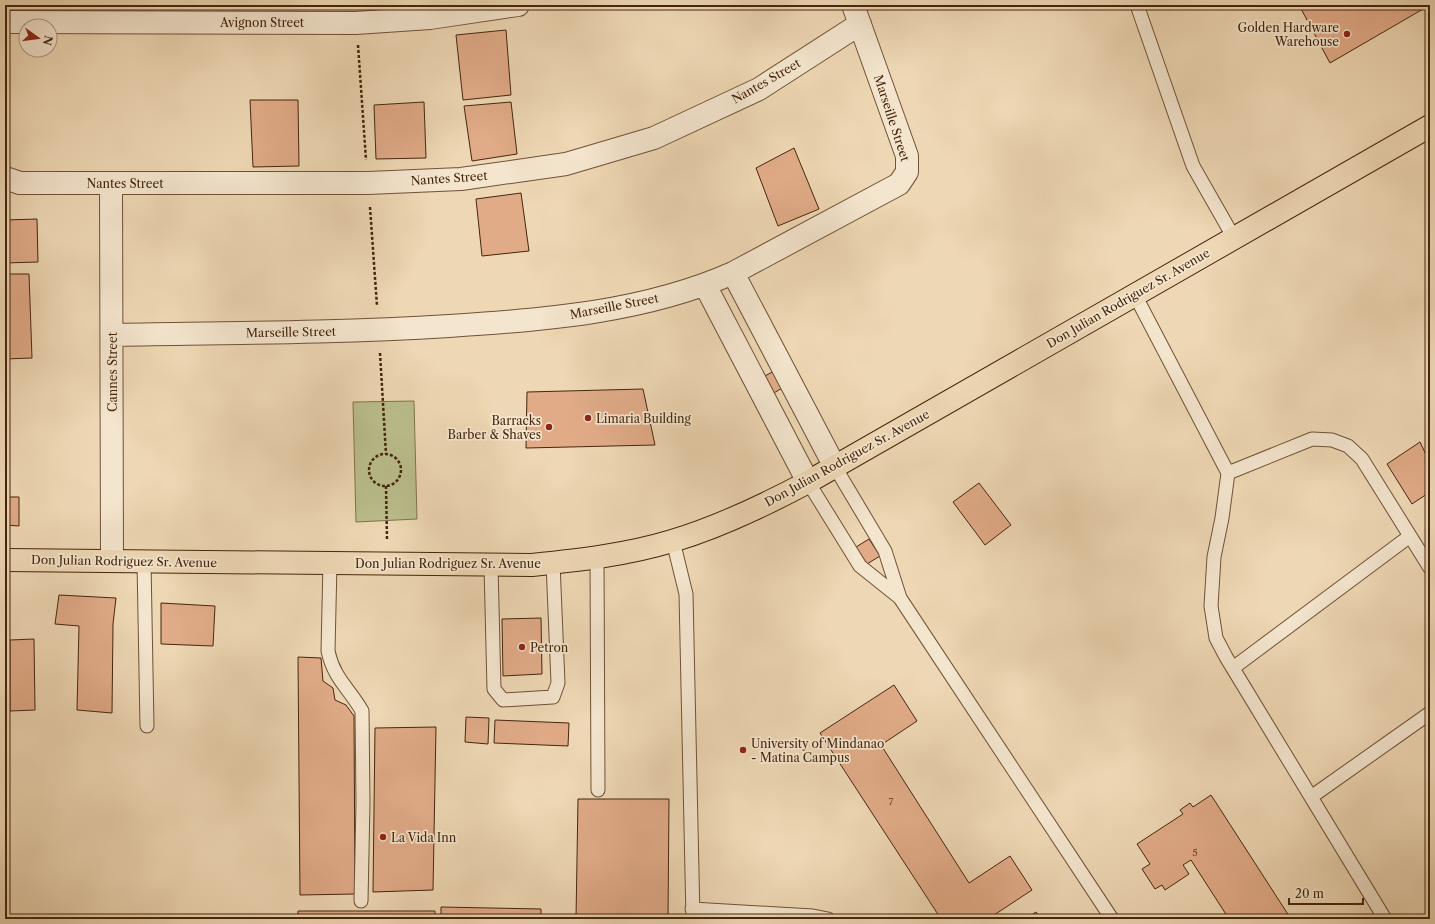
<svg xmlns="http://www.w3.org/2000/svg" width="1435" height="924" font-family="'Libre Caslon Text',serif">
	<rect width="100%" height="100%" fill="#eed7b4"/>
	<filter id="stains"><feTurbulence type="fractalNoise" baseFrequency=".005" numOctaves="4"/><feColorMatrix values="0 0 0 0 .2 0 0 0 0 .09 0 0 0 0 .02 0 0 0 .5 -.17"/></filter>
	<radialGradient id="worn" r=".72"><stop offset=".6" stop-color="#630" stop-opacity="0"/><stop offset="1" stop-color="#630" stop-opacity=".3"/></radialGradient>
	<!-- green -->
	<path fill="#babe8c" stroke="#80724c" d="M414 401 417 519 356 522 353 402Z"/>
	<!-- building -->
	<path fill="#e1ab88" stroke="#45260d" d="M1299 5H1430L1330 63Z
		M506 30 511 95 463 100 456 35Z
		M250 100H298L299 166 253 167Z
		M424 102 426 158 376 159 374 105Z
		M511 102 517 154 472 161 464 106Z
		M794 148 819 209 778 226 756 168Z
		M521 193 529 251 482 256 476 199Z
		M37 219 38 262 5 263V220Z
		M5 274H29L32 358 5 359Z
		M776 370 784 387 772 394 763 377Z
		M643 389 655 445 526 448 527 392Z
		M1420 442 1430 463V492L1412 504 1387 464Z
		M979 483 1011 525 985 545 953 502Z
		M5 497H19V526L5 525Z
		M869 539 880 556 867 564 856 547Z
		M59 595 116 598 113 624 112 713 77 710 79 626 55 624Z
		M161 603 215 606 213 646 161 644Z
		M541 618 542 674 503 676 502 619Z
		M34 639 35 710 10 711V640Z
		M298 657 321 658 323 681 333 688 335 700 346 705 354 716 355 894 300 895Z
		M894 685 917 721 881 745 969 883 1010 856 1032 890 988 919H941L820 733Z
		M466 717 489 718 488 744 465 742Z
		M495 720 569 723 568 746 494 743Z
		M436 727 433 890 373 892 375 728Z
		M1211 795 1291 919H1229L1191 860 1183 865 1189 874 1165 890 1162 885 1155 889 1142 869 1150 864 1137 844 1183 814 1180 810 1190 803 1193 807Z
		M578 799H669L668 919H576Z
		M441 907 541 909V919H441Z
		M298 911H435V919H298Z
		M1036 912 1041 919H1025Z"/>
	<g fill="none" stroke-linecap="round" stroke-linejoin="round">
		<!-- service casing -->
		<g stroke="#6f5237" stroke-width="15">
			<path id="service" d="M1137 5 1193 166 1234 238
				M1135 295 1228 473
				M835 467 885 551 900 598 1112 919
				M808 482 860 566 900 598
				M673 541 686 594 693 919
				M597 558 598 790
				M144 562 147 726
				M330 563 328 651C334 679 349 688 362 711L363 802 361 901
				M491 565 494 689 503 700 553 697 558 683 553 563
				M1233 668 1410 536
				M1311 797 1430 713
				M692 909 813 916 828 919
				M1385 919 1226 657 1216 638 1211 606 1214 557 1222 518 1228 473 1312 439 1332 440 1348 446 1362 459 1430 568"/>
		</g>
		<!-- minor casing -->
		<g stroke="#6f5237" stroke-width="24">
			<path id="minor" d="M5 22 356 23 430 18 518 5
				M5 178 20 183H368L461 179 566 164 654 138 759 89 860 24
				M111 183 112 561
				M733 273 835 467
				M705 285 808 482
				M112 335C224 333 337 333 449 326 545 320 645 312 733 273L899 184 907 172V156L853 5"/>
		</g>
		<!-- primary casing -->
		<g stroke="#45260d" stroke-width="24">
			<path id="primary" d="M5 560 532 565C579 560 626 555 672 541 719 527 765 505 808 482L1430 126"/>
		</g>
		<!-- path -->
		<path stroke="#45260d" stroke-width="2.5" stroke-dasharray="3 2" stroke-linecap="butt" d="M358 45 366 160
			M370 207 377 306
			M380 353 386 454
			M369 470a16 16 0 1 1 32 0a16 16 0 1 1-32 0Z
			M386 486 387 540"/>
		<!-- service -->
		<use href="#service" stroke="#f4e5ce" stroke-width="13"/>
		<!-- minor -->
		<use href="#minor" stroke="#f4e5ce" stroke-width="22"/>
		<!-- primary -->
		<use href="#primary" stroke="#eed7b4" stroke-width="22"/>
	</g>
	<!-- markers -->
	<g fill="#8f2418" stroke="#f4e5ce" stroke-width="1.5">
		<circle cx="1347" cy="34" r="4"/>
		<circle cx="588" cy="418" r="4"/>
		<circle cx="549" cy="427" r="4"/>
		<circle cx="522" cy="647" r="4"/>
		<circle cx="743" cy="750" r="4"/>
		<circle cx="383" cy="837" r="4"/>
	</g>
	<g text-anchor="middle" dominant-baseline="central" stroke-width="3.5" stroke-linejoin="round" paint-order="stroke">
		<!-- number labels -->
		<g font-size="10" fill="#6c472c">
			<text x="891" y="801">7</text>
			<text x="1195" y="852">5</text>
		</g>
		<!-- street labels -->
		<g font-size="12" fill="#45260d" stroke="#f4e5ce">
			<text x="262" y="22">Avignon Street</text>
			<text transform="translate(766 81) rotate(-30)">Nantes Street</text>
			<text transform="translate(892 118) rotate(72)">Marseille Street</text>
			<text transform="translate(449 178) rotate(-4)">Nantes Street</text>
			<text x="125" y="183">Nantes Street</text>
			<text transform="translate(1128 298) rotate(-30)">Don Julian Rodriguez Sr. Avenue</text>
			<text transform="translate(614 306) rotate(-11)">Marseille Street</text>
			<text transform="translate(291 332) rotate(-1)">Marseille Street</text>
			<text transform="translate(112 372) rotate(-90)">Cannes Street</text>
			<text transform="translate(847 458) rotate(-29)">Don Julian Rodriguez Sr. Avenue</text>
			<text transform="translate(124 561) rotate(1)">Don Julian Rodriguez Sr. Avenue</text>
			<text x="448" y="563">Don Julian Rodriguez Sr. Avenue</text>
		</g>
		<!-- poi labels -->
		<g font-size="12" fill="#45260d" stroke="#f4e5ce" text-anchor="start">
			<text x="1339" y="27" text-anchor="end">Golden Hardware<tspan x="1339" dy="14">Warehouse</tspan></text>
			<text x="596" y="418">Limaria Building</text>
			<text x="541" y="420" text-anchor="end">Barracks<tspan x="541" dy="14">Barber &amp; Shaves</tspan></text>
			<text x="530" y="647">Petron</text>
			<text x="751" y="743">University of Mindanao<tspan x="751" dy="14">- Matina Campus</tspan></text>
			<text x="391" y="837">La Vida Inn</text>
		</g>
	</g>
	<!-- margin -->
	<rect width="1435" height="924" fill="none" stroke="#eed7b4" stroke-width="20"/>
	<rect x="6" y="6" width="1423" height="912" fill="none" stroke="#45260d" stroke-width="2"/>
	<rect x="10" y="10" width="1415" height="904" fill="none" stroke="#45260d"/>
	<!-- north arrow -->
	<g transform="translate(38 38) rotate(104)"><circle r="19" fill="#f4e5ce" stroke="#ae9981"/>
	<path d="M0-3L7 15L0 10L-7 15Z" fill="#8f2418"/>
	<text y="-6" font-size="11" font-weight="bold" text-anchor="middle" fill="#45260d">N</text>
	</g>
	<!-- scale -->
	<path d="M1289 898v6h74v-6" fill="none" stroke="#45260d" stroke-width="2"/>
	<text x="1295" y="898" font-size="12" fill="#45260d" stroke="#f4e5ce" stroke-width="3" paint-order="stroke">20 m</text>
	<rect width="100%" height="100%" filter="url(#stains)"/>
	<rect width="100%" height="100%" fill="url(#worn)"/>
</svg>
